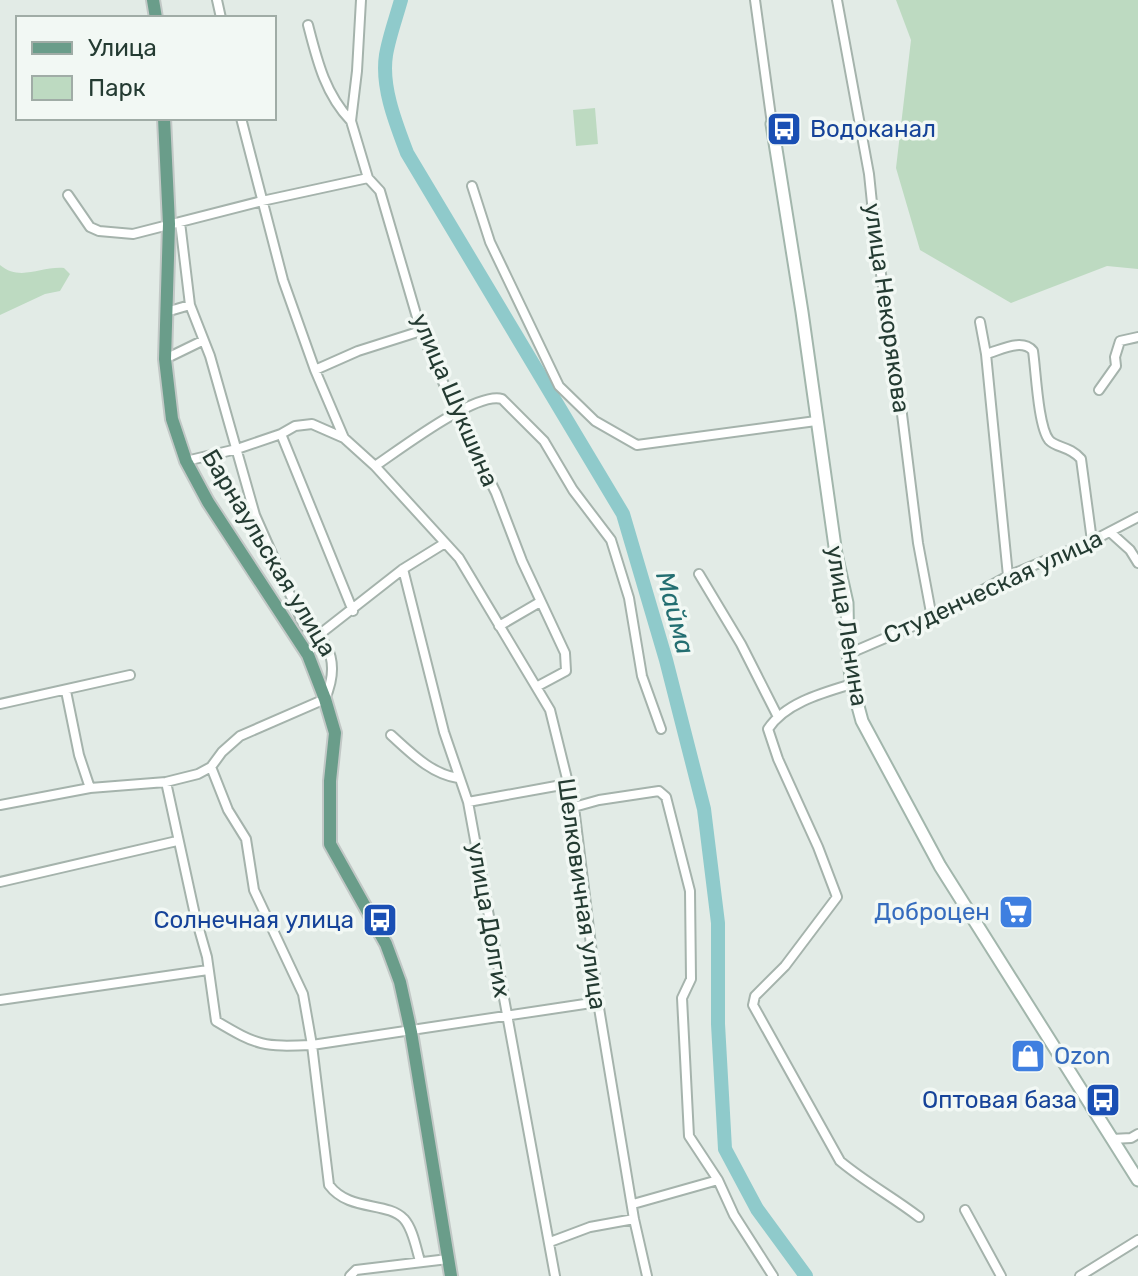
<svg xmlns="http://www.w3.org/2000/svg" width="1138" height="1276" font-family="Rubik,sans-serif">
	<rect width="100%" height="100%" fill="#e2ebe6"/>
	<!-- green -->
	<path fill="#bddac1" d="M896 0H1138V269L1107 266 1011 303 920 250 896 168 911 40Z
		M595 108 598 144 576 146 573 110Z
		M0 265C20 282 41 266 64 268L70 274 60 291 45 294 0 315Z"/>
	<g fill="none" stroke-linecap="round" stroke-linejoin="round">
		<!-- river -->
		<path stroke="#8fcacb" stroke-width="14" d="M401 0C396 18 389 37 386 55 381 87 396 124 407 153L623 514 666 660 704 809 718 923V1024L725 1149 757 1209 806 1276"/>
		<!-- street casing -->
		<g stroke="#a5b3ac" stroke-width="12">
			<path id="street" d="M217 0 221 18
				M361 0 357 71 351 121 368 178 380 191 421 331 456 412 496 493 522 561 565 653 566 671 538 686
				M755 0 772 124
				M837 0 869 174 876 242 899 390 918 543 932 618
				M308 25C317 60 325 94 351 121
				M241 118 283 280 315 370 344 438 375 466 459 558 550 710 574 807 598 1002 634 1219 647 1276
				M472 186 490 242 559 386 595 421 637 445 816 421
				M68 195 90 227 99 231 133 234 262 201 368 178
				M180 222 190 305
				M980 322 986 354 1008 576
				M986 354C1001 350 1022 338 1033 351 1036 371 1038 426 1049 440 1056 448 1070 446 1081 459L1092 541
				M165 359 202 341
				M315 370 358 351 421 331
				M1099 390 1116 366 1115 357 1120 341 1138 337
				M281 434 353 611
				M186 461 237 449 281 434 295 426 312 424 344 438
				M375 466C399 450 476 391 502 399L544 441 573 490 611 540 629 598 642 676 661 729
				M1110 532 1130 550 1138 563
				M403 569 444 732 468 802 555 1276
				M699 574 741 644 777 715
				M499 626 540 602
				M848 654 932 618 1008 576 1092 541 1138 517
				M308 655 320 634 403 569 445 543
				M852 684C822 693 785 703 768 729L778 759 818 847 837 897 785 966 755 996 753 1005 840 1161C865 1182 893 1197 919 1217
				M66 691 79 755 90 788
				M0 704 130 675
				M391 735C411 753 431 774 458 778
				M211 767 228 810 246 839 254 890 303 994 312 1045 329 1185C349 1212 387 1201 404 1219 413 1229 416 1248 420 1261
				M166 782 195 915 207 957 216 1021C258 1046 263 1047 312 1045L598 1002
				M468 802 567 784
				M0 805 90 788 166 782 198 774 211 767 222 752 240 736 325 699C338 669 334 641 304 626L255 515 210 356 190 305 166 312
				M574 807 599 800 659 791 666 797 690 891 691 979 682 998 689 1136 718 1180 734 1215 773 1276
				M0 882 177 841
				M0 1000 208 970
				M1112 1139 1131 1138 1138 1134
				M633 1204 718 1180
				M965 1210 1001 1276
				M550 1242 590 1227 634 1219
				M350 1276 356 1270 448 1259
				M1080 1276 1138 1240"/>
		</g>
		<!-- secondary casing -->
		<g stroke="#a2b6ac" stroke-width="15">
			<path id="secondary" d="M772 124 802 312 836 554 847 603 848 654 852 684 862 721 940 866 1138 1180"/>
		</g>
		<!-- primary casing -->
		<g stroke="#c2c8c6" stroke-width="16">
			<path id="primary" d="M153 0 156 18
				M164 118 169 224 165 359 172 419 186 461 208 502 308 655 325 699 335 733 330 781V844L386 944 400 982 411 1032 451 1276"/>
		</g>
		<!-- street -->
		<use href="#street" stroke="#fff" stroke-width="8"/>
		<!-- secondary -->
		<use href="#secondary" stroke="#fff" stroke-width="11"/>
		<!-- primary -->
		<use href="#primary" stroke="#6a9d8a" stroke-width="12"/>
	</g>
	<!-- icons -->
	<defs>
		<g id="bus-square" transform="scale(1.8)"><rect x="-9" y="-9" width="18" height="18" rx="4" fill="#1a4fb4" stroke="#f2f8f4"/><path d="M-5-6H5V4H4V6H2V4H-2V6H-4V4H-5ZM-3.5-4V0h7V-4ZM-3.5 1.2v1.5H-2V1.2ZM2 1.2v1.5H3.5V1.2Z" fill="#fff"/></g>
		<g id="supermarket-square" transform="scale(1.8)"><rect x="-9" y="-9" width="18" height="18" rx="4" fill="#3f7fe0" stroke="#f2f8f4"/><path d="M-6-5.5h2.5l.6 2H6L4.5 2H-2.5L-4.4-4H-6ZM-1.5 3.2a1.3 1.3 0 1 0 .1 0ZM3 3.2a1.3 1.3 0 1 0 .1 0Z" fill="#fff"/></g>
		<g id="shop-square" transform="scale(1.8)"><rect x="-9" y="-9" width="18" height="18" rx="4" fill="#3f7fe0" stroke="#f2f8f4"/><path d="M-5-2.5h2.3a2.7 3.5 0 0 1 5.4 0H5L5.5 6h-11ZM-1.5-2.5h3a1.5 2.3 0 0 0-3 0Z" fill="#fff"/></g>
	</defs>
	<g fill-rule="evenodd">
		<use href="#bus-square" x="784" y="129"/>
		<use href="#supermarket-square" x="1016" y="912"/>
		<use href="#bus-square" x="380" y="920"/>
		<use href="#shop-square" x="1028" y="1056"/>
		<use href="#bus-square" x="1103" y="1100"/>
	</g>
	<g text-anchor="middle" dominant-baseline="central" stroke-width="7" stroke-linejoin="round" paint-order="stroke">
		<!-- transit labels -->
		<g font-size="24" fill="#164399" stroke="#f2f8f4" text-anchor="end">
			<text x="810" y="129" text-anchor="start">Водоканал</text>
			<text x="354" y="920">Солнечная улица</text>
			<text x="1077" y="1100">Оптовая база</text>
		</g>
		<!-- street labels -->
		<g font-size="24" fill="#243b32" stroke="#f2f8f4">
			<text transform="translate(887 308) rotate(82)">улица Некорякова</text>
			<text transform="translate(455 400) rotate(67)">улица Шукшина</text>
			<text transform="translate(269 553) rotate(59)">Барнаульская улица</text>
			<text transform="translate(993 587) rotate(-25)">Студенческая улица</text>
			<text transform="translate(847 626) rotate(81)">улица Ленина</text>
			<text transform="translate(582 894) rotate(82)">Шелковичная улица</text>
			<text transform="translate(489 920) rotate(80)">улица Долгих</text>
		</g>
		<!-- shop labels -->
		<g font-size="24" fill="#366cbe" stroke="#f2f8f4" text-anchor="end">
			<text x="990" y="912">Доброцен</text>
			<text x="1054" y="1056" text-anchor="start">Ozon</text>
		</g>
		<!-- water labels -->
		<g font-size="26" font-style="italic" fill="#236e71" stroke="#f2f8f4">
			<text transform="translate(675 613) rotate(75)">Майма</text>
		</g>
	</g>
	<!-- legend -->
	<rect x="16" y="16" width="260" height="104" fill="#f2f8f4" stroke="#a0aca6" stroke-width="2"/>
	<rect x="32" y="42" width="40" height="12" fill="#6a9d8a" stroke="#a0aca6" stroke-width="2"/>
	<text x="88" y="56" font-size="24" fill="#243b32">Улица</text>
	<rect x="32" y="76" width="40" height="24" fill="#bddac1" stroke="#a0aca6" stroke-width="2"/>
	<text x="88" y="96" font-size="24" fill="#243b32">Парк</text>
</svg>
